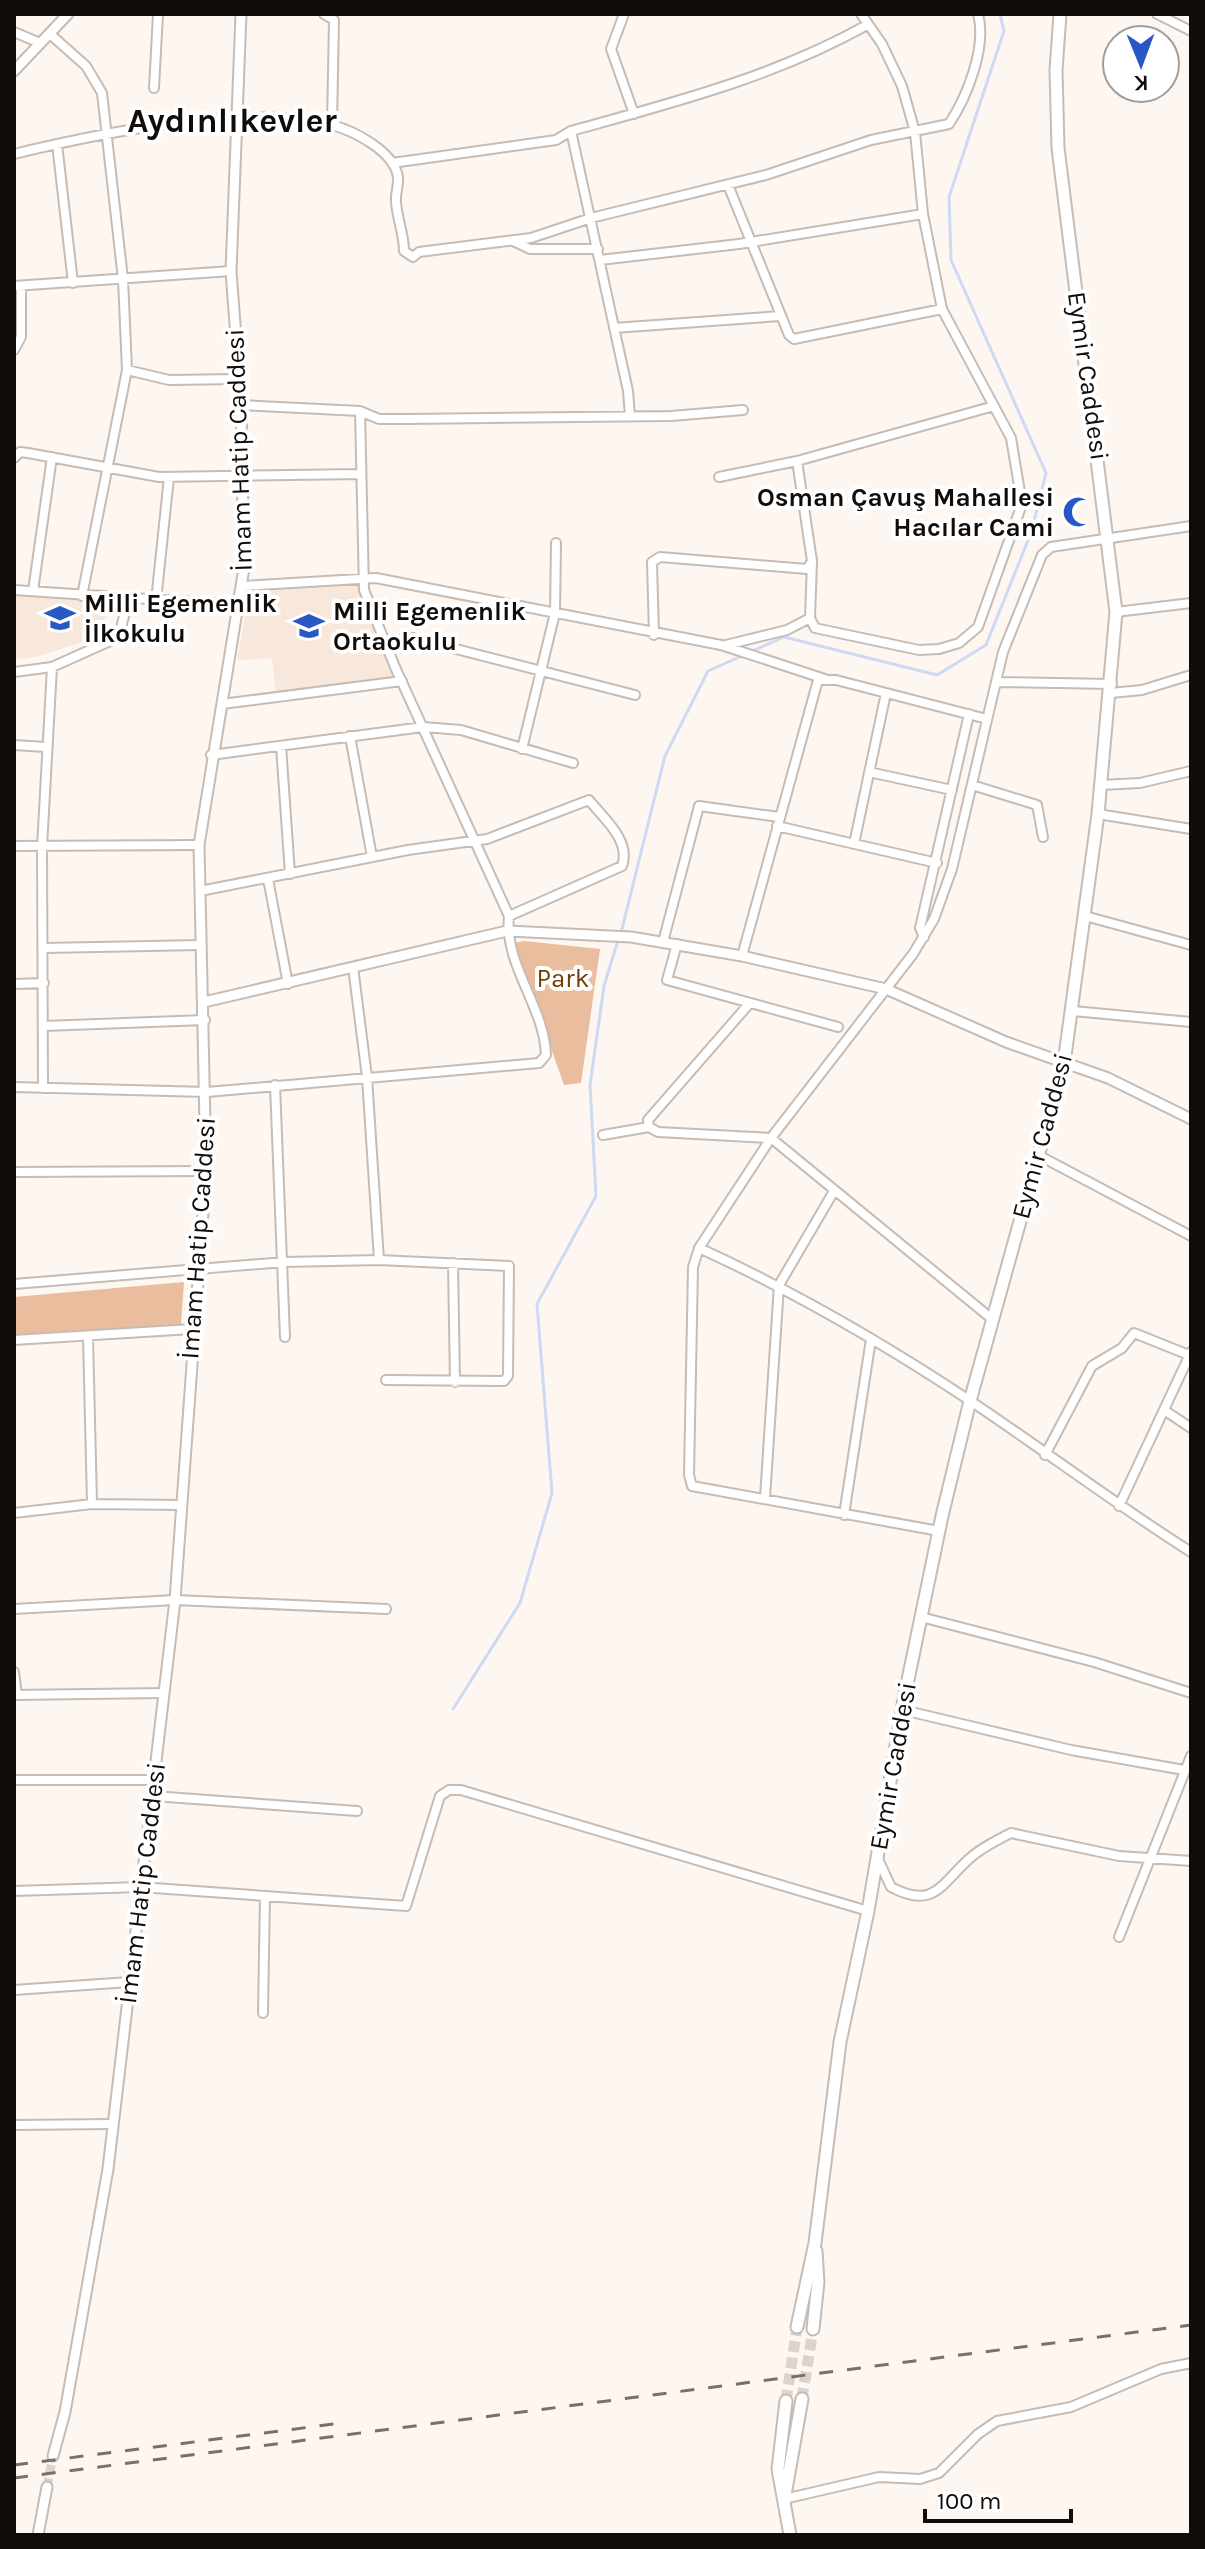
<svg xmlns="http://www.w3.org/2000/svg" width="1205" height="2549" font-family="Karla,sans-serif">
	<rect width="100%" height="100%" fill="#fef6f0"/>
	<!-- built -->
	<path fill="#f8e7db" d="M357 582 398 679 276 694 272 658 237 660 249 593Z
		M14 592 110 600 101 636 36 657 14 659Z"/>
	<!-- green -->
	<path fill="#e9bd9d" d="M524 941 600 949 581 1083 564 1085 514 943Z
		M184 1282 181 1325 14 1336V1297Z"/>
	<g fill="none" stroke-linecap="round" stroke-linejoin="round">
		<!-- stream -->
		<path stroke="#cddaf3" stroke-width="3" d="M750 652 784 637 937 675 986 645 1031 533 1046 473 951 260 949 197 1004 31 1000 14
			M621 933 665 756 708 671 744 655
			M453 1709 520 1603 552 1493 537 1304 596 1196 590 1085 604 986 618 940"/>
		<!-- tertiary-tunnel -->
		<path stroke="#dad3ce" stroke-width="9" stroke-dasharray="9 4.5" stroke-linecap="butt" d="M47 2487 53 2456"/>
		<!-- secondary-tunnel -->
		<path stroke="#dad3ce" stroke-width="11" stroke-dasharray="11 5.5" stroke-linecap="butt" d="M802 2399 813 2329
			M786 2401 797 2327"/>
		<!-- minor casing -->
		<g stroke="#c5bcb5" stroke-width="12">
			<path id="minor" d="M324 14 334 20 332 125
				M624 14 611 49 634 114
				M1157 14 1191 31
				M14 32 40 43
				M50 34 86 66 102 93 123 279 127 370 82 596
				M154 88 158 14
				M571 131 628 391 630 416
				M57 144 73 283
				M14 154C101 133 245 103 332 125 354 131 394 151 398 177 399 185 395 194 396 202 397 218 404 234 404 251L413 257 419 252 531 238 591 218 766 175 871 140 949 124C967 97 987 47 978 14
				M392 163 556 140 571 131C672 103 774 77 867 25
				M728 185 789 335 794 339 942 309
				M513 241 530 249H598
				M600 260 739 244 923 214
				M14 286 231 271
				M614 328 780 316
				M14 350 21 337V288
				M127 370 169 380 239 379
				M241 405 360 411 379 419H408L671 416 743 410
				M14 458 20 452 28 453 159 477 361 474
				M719 477 797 461 994 406
				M243 586 376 578 721 645 825 679
				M14 590 238 605
				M33 591 52 457
				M156 601 169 477
				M1116 612 1191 603
				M810 618 815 628 919 650 939 649 959 643 978 627 1022 504 1011 438 942 309 923 214 915 132 902 86 882 44 861 14
				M654 635 652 562 660 557 807 569 812 561 797 461
				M385 642 413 638 635 695
				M726 645 787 630 810 618 812 561
				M14 672 52 667
				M997 682 1112 684
				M1111 693 1142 690 1191 675
				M222 704 402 681
				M350 736 372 857
				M14 745 45 747
				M281 746 290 874
				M522 749 555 613 556 543
				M211 755 423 727 461 730 573 763
				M869 772 952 790
				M972 785 1037 805 1043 837
				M1101 785 1140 783 1191 771
				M1098 814 1191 829
				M777 826 937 863
				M854 844 886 693
				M14 846 199 845
				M268 879 288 984
				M200 891 408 850 487 839 589 800C604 819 631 840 622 866L509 916
				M1085 916 1191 945
				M924 937 920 928 969 714
				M663 942 699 806 779 817
				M677 944 667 980 838 1027
				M44 948 201 945
				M742 956 818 680H836L987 719
				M353 967 367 1077 379 1260
				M14 984 44 983
				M749 1004 648 1120 649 1127 658 1132 771 1138 992 1319
				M1073 1011 1191 1022
				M44 1026 205 1020
				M275 1085 285 1337
				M14 1087 207 1092 528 1064 539 1063 546 1055C544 1005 504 966 509 916L395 667 364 590 360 411
				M43 1088 42 847 52 667 119 637 128 599
				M603 1135 649 1127
				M1038 1155 1191 1236
				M14 1172 206 1171
				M699 1248C793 1291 883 1343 969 1400 1044 1450 1115 1504 1191 1552
				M453 1263 455 1382
				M14 1284 285 1262 379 1260 509 1266 508 1376 504 1381 386 1380
				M88 1336 92 1504
				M14 1340 192 1329
				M1164 1410 1191 1428
				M1045 1455 1092 1366 1122 1348 1134 1333 1189 1355
				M765 1498 779 1285 834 1191
				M1119 1506 1191 1352
				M14 1513 92 1504 182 1505
				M844 1515 871 1339
				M939 1531 692 1486 689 1475 693 1267 699 1248 771 1138 913 954 934 919 952 869 1003 652 1042 555 1051 547 1191 526
				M14 1609 175 1600 386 1609
				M921 1617 1094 1662 1191 1693
				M14 1672 17 1695
				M14 1695 164 1693
				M903 1710 1071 1750 1184 1770
				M14 1780H155
				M153 1796 357 1811
				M877 1857 891 1887C934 1910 941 1884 969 1859 981 1848 997 1840 1011 1833L1119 1856 1191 1861
				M14 1891 140 1887 406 1906 440 1796 449 1790H461L868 1911
				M1119 1937 1191 1756
				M14 1990 129 1982
				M263 2013 265 1896
				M14 2125 113 2124
				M784 2499 879 2477 920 2479 939 2473 978 2434 997 2421 1071 2407 1161 2369 1191 2363"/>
		</g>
		<!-- tertiary casing -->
		<g stroke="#c5bcb5" stroke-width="13">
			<path id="tertiary" d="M14 71 68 14
				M204 1002 507 931 631 937 742 956 886 989 1006 1042 1108 1078 1191 1119
				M53 2456 65 2412 108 2169 175 1600 206 1171 199 845 244 568 241 405 231 271 241 14
				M38 2535 47 2487"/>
		</g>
		<!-- secondary casing -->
		<g stroke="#c5bcb5" stroke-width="15">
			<path id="secondary" d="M797 2327 815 2243 840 2042 868 1911 904 1699 942 1516 970 1401 1064 1063 1098 814 1116 612 1058 148 1056 70 1060 14
				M813 2329 818 2282 816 2251
				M786 2401 778 2469 790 2535
				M785 2495 802 2399"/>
		</g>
		<!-- minor -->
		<use href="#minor" stroke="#fff" stroke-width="8"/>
		<!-- tertiary -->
		<use href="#tertiary" stroke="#fff" stroke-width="9"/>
		<!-- secondary -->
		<use href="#secondary" stroke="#fff" stroke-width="11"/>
		<!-- rail -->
		<path stroke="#76716d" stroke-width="3" stroke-dasharray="14 14" stroke-linecap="butt" d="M14 2465 334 2424
			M14 2478 1191 2325"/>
	</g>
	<!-- icons -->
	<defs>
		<g id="mosque-bare" transform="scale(2.4)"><path d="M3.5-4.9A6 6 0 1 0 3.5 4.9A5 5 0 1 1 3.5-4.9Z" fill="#2957c5" stroke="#fff" stroke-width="2.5" paint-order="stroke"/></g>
		<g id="school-bare" transform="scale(2.4)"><path d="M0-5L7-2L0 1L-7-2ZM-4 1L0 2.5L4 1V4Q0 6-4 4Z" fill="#2957c5" stroke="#fff" stroke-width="2.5" paint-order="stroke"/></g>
	</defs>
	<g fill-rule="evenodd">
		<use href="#mosque-bare" x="1078" y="512"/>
		<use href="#school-bare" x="60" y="618"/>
		<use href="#school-bare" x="309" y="626"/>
	</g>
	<g text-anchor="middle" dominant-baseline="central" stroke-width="8" stroke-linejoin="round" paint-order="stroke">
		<!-- street labels -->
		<g font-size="26" fill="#0f0c0a" stroke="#fff">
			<text transform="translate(1088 376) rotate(82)">Eymir Caddesi</text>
			<text transform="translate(239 450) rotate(-92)">İmam Hatip Caddesi</text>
			<text transform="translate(1042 1136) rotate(-75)">Eymir Caddesi</text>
			<text transform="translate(198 1238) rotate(-86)">İmam Hatip Caddesi</text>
			<text transform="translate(893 1766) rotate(-80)">Eymir Caddesi</text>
			<text transform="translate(142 1883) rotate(-83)">İmam Hatip Caddesi</text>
		</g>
		<!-- poi labels -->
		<g font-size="26" font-weight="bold" fill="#0f0c0a" stroke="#fff" text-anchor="start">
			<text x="1054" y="497" text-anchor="end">Osman Çavuş Mahallesi<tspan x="1054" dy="30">Hacılar Cami</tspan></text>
			<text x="84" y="603">Milli Egemenlik<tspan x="84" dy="30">İlkokulu</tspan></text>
			<text x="333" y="611">Milli Egemenlik<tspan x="333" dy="30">Ortaokulu</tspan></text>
		</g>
		<!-- park labels -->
		<g font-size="26" fill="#743c05" stroke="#fff">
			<text x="563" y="978">Park</text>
		</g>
		<!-- district labels -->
		<g font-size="34" font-weight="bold" fill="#0f0c0a" stroke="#fff">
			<text x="232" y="121">Aydınlıkevler</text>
		</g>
	</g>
	<!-- border -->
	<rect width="1205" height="2549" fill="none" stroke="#0f0c0a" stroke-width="32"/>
	<!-- north arrow -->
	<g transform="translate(1141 64) rotate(179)"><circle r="38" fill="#ffffff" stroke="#9f9e9d" stroke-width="2"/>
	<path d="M0-6L14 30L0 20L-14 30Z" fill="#2957c5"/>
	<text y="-12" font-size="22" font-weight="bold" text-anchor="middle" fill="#0f0c0a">K</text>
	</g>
	<!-- scale -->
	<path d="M925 2509v12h146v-12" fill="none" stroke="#0f0c0a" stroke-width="4"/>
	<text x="937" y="2509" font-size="24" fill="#0f0c0a" stroke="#ffffff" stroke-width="6" paint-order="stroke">100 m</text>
</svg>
